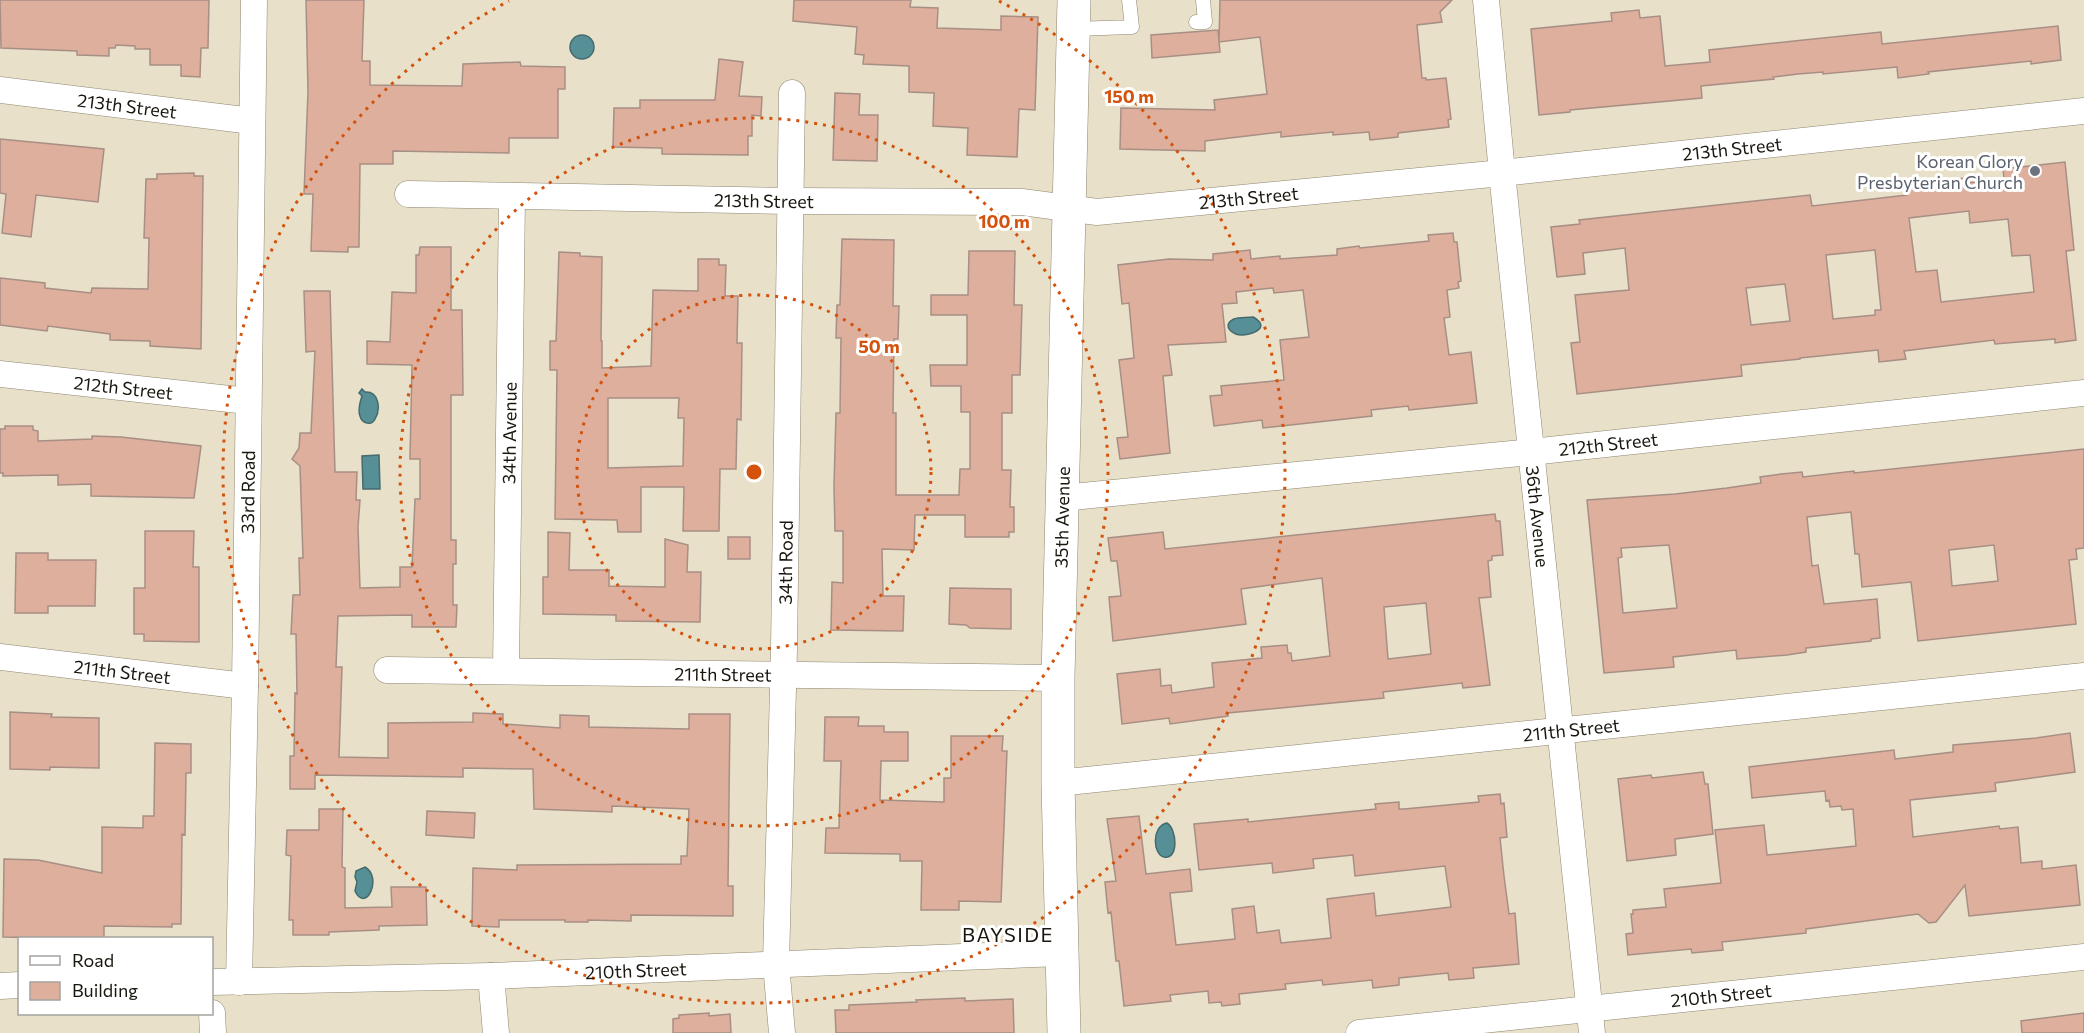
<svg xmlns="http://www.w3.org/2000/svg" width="2084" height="1033" font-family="Commissioner,sans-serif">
	<rect width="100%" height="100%" fill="#e8e0c8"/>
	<!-- water -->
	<path fill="#578f97" stroke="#446b6e" stroke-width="1.5" d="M570 47a12 12 0 1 1 24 0a12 12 0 1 1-24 0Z
		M1253 317C1271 327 1254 334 1243 335 1232 336 1221 325 1234 319 1239 317 1247 318 1253 317Z
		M362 389 365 392C379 391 381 409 375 419 372 426 362 424 360 416 358 411 360 402 362 396L359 393Z
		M379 455 380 489H363L362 456Z
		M1167 823C1177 829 1179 860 1164 857 1153 855 1151 826 1167 823Z
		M365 867C383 877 366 914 355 891L357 882 355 877 356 871Z"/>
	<!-- building -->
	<path fill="#ddaf9c" stroke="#a88f85" stroke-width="1.5" fill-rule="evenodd" d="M0 0H209L208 48H201L200 77 181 76V65H150V49H135V46L116 45 115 48H109V56L77 55V51L1 48Z
		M306 0H364L362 61H370V85L462 86 463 64 520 62 521 66 565 67V89H558V138H509V153L393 151V164H360L359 247H348V252L311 251 313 194H304L308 92Z
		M794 0H911L910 7 938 8 937 28 1001 30V16L1038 17 1035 110 1019 109 1017 157 967 155 968 128 933 126 934 93 909 92V66L863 64 864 55 855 54 857 27 793 21Z
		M1220 0H1452L1440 12 1442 22 1417 25 1422 78H1426V80L1446 78 1451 119 1448 120 1449 127 1398 133V137L1370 140 1369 132 1333 135V132L1281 137V132L1205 141V151L1120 149 1121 108 1215 110 1214 100 1267 94 1260 37 1219 42Z
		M1639 10 1640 18 1660 16 1665 66 1710 62 1709 50 1794 41 1881 32 1882 44 2058 26 2061 60 2031 64V61L1928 72 1929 74 1898 78 1897 67 1823 74V72L1798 74 1773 77 1774 79 1701 86 1702 98 1570 110V112L1539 115 1531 29 1612 21 1611 13Z
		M1218 30 1220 52 1152 58 1151 35Z
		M719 59 743 62 739 96 762 97 761 116 752 115V136H748V155L662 154V148L613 147 614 108H640V100H715Z
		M835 93 860 94 859 115H878L877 161 833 160Z
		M0 139 104 149 98 202 36 195 31 237 2 233 6 194 0 193Z
		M2065 162 2074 250 2066 251 2076 340 2055 343V339L1995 344 1994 340 1904 351 1906 359 1879 362 1878 350 1800 358V359L1741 365 1742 376 1577 394 1571 343 1580 342 1575 295 1629 290 1625 248 1583 253 1585 274 1557 277 1551 227 1580 224 1579 220 1810 195 1812 206 1907 195 1906 185 1965 178 1966 183 2004 179 2003 169ZM1969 211 1970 223 2008 219 2012 256 2030 255 2034 292 1941 302 1937 270 1916 272 1909 218ZM1875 250 1881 310H1875V315L1833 319 1826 255ZM1785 284 1790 321 1751 325 1746 288Z
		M194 173V176H203L201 349 150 346V341L110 340V334L48 326 47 331 0 325V278L45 283V288L91 293 92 288 148 289 149 238H144L146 179H157V174Z
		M1453 233 1454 242H1457L1461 281 1458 282 1459 288 1447 290 1450 317 1444 318 1449 355 1471 352 1477 403 1409 410 1408 406 1371 410 1372 416 1263 428 1262 420 1214 426 1210 396 1222 395 1221 386 1284 380 1280 340 1309 337 1303 290 1274 293 1273 288 1236 292 1237 303 1222 304 1226 342 1168 345 1172 375 1163 376 1170 453 1120 459 1117 438 1128 437 1119 360 1134 358 1129 303 1122 304 1118 265 1169 259 1213 260V254L1250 250 1251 259 1280 256V259L1337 255V249L1359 246 1360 248 1429 241 1428 235Z
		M842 239 894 240 893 306H899L898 339H894L893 413H896V495H959L960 469H970V412H961V386H931L930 365H967V315H931V295H968L969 251H1015L1014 305H1022L1020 375H1012V413H1002V470H1011L1010 507H1014V532H1009V537H965V515H915L914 550 882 549 883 596H904L903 631 831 630 832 582 843 583V531H835L834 486 836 413H840L841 338H836L837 305H840Z
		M420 247H451V310H462L463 395H451V540H456V564H453V605H457L456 627H412V615L338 616 336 667H342L339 757 388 758V723L473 722V713L503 714V724L560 728V715L589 716V727L689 729V714H730L728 886H733V916L631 915V921L588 920V922H565V920H499V927L472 926 473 868 517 870V865L681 864V856H687L689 809 612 806V812L534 809 533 769 463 768V777L315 775V789H290V756H294L295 693 297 694 296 634H291L293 595H300L299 558H303L300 466 292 459 299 448 300 433H311L315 351 306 352 304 291H330L335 472H357L356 500H360L358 527 360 588 400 587V567H412L415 499H420V459H410L412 365 367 364V341L390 342 392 292 416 293V255H419Z
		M559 252 580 253V256L602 257 601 341H602V368L651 366 653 290 698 291V259H719V265H726L725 296H738L737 343H742L741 420 737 419 736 469H720L719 531H683L684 487H641V532H618L617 520 555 519 557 370H550V341H556ZM608 398H679L678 418H684L683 466 608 468Z
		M5 426H33V430L38 431V441L92 439V436L121 437 201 446 194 498 91 496V484L58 485V475L3 476V473H0V429H5Z
		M2084 449V548L2076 549 2077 559 2069 560 2076 624 1918 641 1911 582 1862 587 1859 554H1855L1851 512 1807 517 1812 566 1818 565 1824 604 1877 599 1880 638 1871 639V641L1806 648V652L1787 655 1737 659 1736 650 1673 657 1674 667 1604 673 1587 500 1675 494 1727 488 1761 483 1760 477 1781 474 1802 472 1803 477 1854 471V473ZM1669 545 1677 608 1623 613 1618 558 1622 557 1621 548ZM1994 545 1998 581 1952 586 1949 550Z
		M1495 514 1496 521H1500L1503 555 1492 556V560L1488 561 1491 597 1479 598 1490 685 1463 688 1462 683 1383 692 1384 698 1228 713V716L1170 724 1169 718 1122 724 1117 674 1160 669 1161 686 1171 685 1172 693 1214 687 1212 663 1262 658 1261 647 1287 645 1288 653H1291L1292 661 1330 656 1322 578 1241 589 1246 624 1113 641 1109 597 1121 596 1117 561H1111L1108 538 1163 532 1165 549ZM1426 603 1431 654 1388 659 1384 607Z
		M145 531H194L193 567H199V642L144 641V634H134V588H145Z
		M548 532 570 533 569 570H609V586L665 587V539L688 545 687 572H701L700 622 616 621V615L543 614V577H548Z
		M728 537H750V559H728Z
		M16 553H48V560H96L95 606H48V613H15Z
		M950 588 1011 589V629L970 628 966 625 949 624Z
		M10 712 52 714 51 717 99 718V768L50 767V770L10 769Z
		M825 717H859L858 726H884V732H908V761H881L880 800 944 802V778H951V736H1003L1002 751H1007L1001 902 959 901V910H921L922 861H900V854L825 853 826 828H839L841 761H824Z
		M2070 733 2075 772 1995 783 1996 791 1910 800 1913 837 1999 826 2000 829 2018 827 2021 863 2042 861V869L2076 865 2080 905 1969 916 1965 885 1936 922 1929 923 1918 914 1806 929V933L1722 942 1723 950 1692 953 1691 949 1628 955 1626 934 1633 933 1631 914H1633V910L1666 907 1664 889 1721 883 1715 830 1764 825 1767 855 1856 846 1853 809 1842 810 1841 806 1830 807 1829 800 1826 801 1825 791 1752 798 1749 767 1894 750 1895 759 1953 752V745L2036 738Z
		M155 743 191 744V773H186L185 835 182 834 181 924H172V927L104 926V939L3 937 4 859 38 860 102 873V827L143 828V816H154Z
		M1703 772 1705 784H1708L1713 834 1675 839 1676 855 1627 861 1618 779 1651 775 1652 778Z
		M1500 794 1501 804 1504 803 1507 837 1500 838 1504 876 1509 914 1515 913 1519 964 1473 968 1474 978 1449 980 1448 973 1399 978V985L1373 988 1372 980 1323 985 1322 980 1285 984 1286 989 1239 994 1240 1004 1222 1006 1221 1002 1209 1003 1208 991 1170 995 1171 1001 1124 1006 1119 961H1116L1111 912 1108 913 1105 882 1116 881 1107 819 1139 816 1146 874 1190 869 1192 891 1170 893 1176 945 1235 939 1232 909 1254 906 1257 933 1279 930 1281 943 1331 938 1327 899 1374 893 1376 916 1451 907 1445 866 1355 876 1353 855 1313 859 1314 868 1273 873 1272 863 1199 870 1194 824 1248 819V822L1376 809 1375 804 1399 802V809H1404L1479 802 1478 796Z
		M319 809H343L342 867 345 868V908L392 907 391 887H426L427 925 379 926V930L329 932V935H293V920H289L291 856 286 855 287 830H319Z
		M427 811 475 813 474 838 426 835Z
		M965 998V1001L1013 999 1014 1033H836L835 1010H849V1005L917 1002 916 1000Z
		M709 1013V1016L730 1014 731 1033H673V1019L679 1018V1015Z
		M2084 1013V1033H2022L2021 1021Z"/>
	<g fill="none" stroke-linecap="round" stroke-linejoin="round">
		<!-- lane casing -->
		<g stroke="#8e8671" stroke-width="15">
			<path id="lane" d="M1196 22H1205L1203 0
				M1074 29 1132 27 1129 0"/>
		</g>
		<!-- street casing -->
		<g stroke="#8e8671" stroke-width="27">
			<g id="street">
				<path id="s1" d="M1486 0 1502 173 1592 1033"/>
				<path id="s2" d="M0 90 252 121"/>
				<path id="s3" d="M408 194 790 201 1022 202 1097 212 1502 173 2084 111"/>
				<path id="s4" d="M0 374 248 401"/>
				<path id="s5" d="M1062 498 1531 452 2084 393"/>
				<path id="s6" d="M0 657 245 686"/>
				<path id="s7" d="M387 670 1058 678"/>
				<path id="s8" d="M506 670 512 197"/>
				<path id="s9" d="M1058 783 2084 676"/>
				<path d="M491 976 496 1033"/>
				<path id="s10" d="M212 982 491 976 1061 953"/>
				<path id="s11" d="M239 982 245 686 254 0"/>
				<path d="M0 986 20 985"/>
				<path d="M212 1013 213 1033"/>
				<path id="s12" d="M782 1033 776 964 784 649 792 93"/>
				<path id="s13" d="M1359 1033 2084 957"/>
			</g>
		</g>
		<!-- secondary casing -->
		<g stroke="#8e8671" stroke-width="34">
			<g id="secondary">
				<path id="s14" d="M1064 1033 1058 783V678L1074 0"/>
			</g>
		</g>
		<!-- lane -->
		<use href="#lane" stroke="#fff" stroke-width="14"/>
		<!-- street -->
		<use href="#street" stroke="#fff" stroke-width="26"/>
		<!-- secondary -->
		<use href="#secondary" stroke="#fff" stroke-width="33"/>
	</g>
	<!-- distance rings -->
	<g fill="none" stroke="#d3520c" stroke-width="3" stroke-dasharray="3 6">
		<circle cx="754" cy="472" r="177"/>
		<circle cx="754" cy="472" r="354"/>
		<path d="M999 1A531 531 0 1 1 509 1"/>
	</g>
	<!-- markers -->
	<circle fill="#6b7280" stroke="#fff" stroke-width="2" cx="2035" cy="171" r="6"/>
	<g text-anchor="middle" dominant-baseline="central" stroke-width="6" stroke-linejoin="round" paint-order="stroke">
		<!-- street labels -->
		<g font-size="18" fill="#19160e" stroke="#fff">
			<text stroke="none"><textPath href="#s2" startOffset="128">213th Street</textPath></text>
			<text stroke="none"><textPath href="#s3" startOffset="1328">213th Street</textPath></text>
			<text stroke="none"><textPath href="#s3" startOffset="842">213th Street</textPath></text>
			<text stroke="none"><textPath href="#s3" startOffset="356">213th Street</textPath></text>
			<text stroke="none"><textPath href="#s4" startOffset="124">212th Street</textPath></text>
			<text stroke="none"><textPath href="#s8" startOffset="237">34th Avenue</textPath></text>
			<text stroke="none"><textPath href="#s5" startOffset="549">212th Street</textPath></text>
			<text stroke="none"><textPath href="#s11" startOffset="490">33rd Road</textPath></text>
			<text stroke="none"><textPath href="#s14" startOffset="516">35th Avenue</textPath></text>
			<text stroke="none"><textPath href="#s1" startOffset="519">36th Avenue</textPath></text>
			<text stroke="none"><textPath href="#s12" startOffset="471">34th Road</textPath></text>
			<text stroke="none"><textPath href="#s6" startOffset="123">211th Street</textPath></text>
			<text stroke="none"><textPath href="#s7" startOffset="336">211th Street</textPath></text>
			<text stroke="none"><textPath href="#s9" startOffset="516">211th Street</textPath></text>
			<text stroke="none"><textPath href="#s10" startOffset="424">210th Street</textPath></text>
			<text stroke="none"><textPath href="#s13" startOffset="364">210th Street</textPath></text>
		</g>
		<!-- worship labels -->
		<g font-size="18" fill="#5b616d" stroke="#fff" text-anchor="end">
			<text x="2023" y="161">Korean Glory<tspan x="2023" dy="21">Presbyterian Church</tspan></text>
		</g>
		<!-- neighbourhood labels -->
		<g font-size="20" letter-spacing="1.5" fill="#19160e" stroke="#fff">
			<text x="1008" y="934">BAYSIDE</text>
		</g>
	</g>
	<circle cx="754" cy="472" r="9" fill="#d3520c" stroke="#fff" stroke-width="3"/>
	<g font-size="18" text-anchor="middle" font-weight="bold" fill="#d3520c" stroke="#fff" stroke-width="6" stroke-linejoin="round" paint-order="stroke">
		<text x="1129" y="103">150 m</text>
		<text x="1004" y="228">100 m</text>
		<text x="879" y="353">50 m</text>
	</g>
	<!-- legend -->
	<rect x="18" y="937" width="195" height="78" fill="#ffffff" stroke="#a3a29f" stroke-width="1.5"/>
	<rect x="30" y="956" width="30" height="9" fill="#ffffff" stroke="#a3a29f" stroke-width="1.5"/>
	<text x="72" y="967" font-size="18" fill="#19160e">Road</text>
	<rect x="30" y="982" width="30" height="18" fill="#ddaf9c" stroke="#a3a29f" stroke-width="1.5"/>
	<text x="72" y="997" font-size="18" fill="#19160e">Building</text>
</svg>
